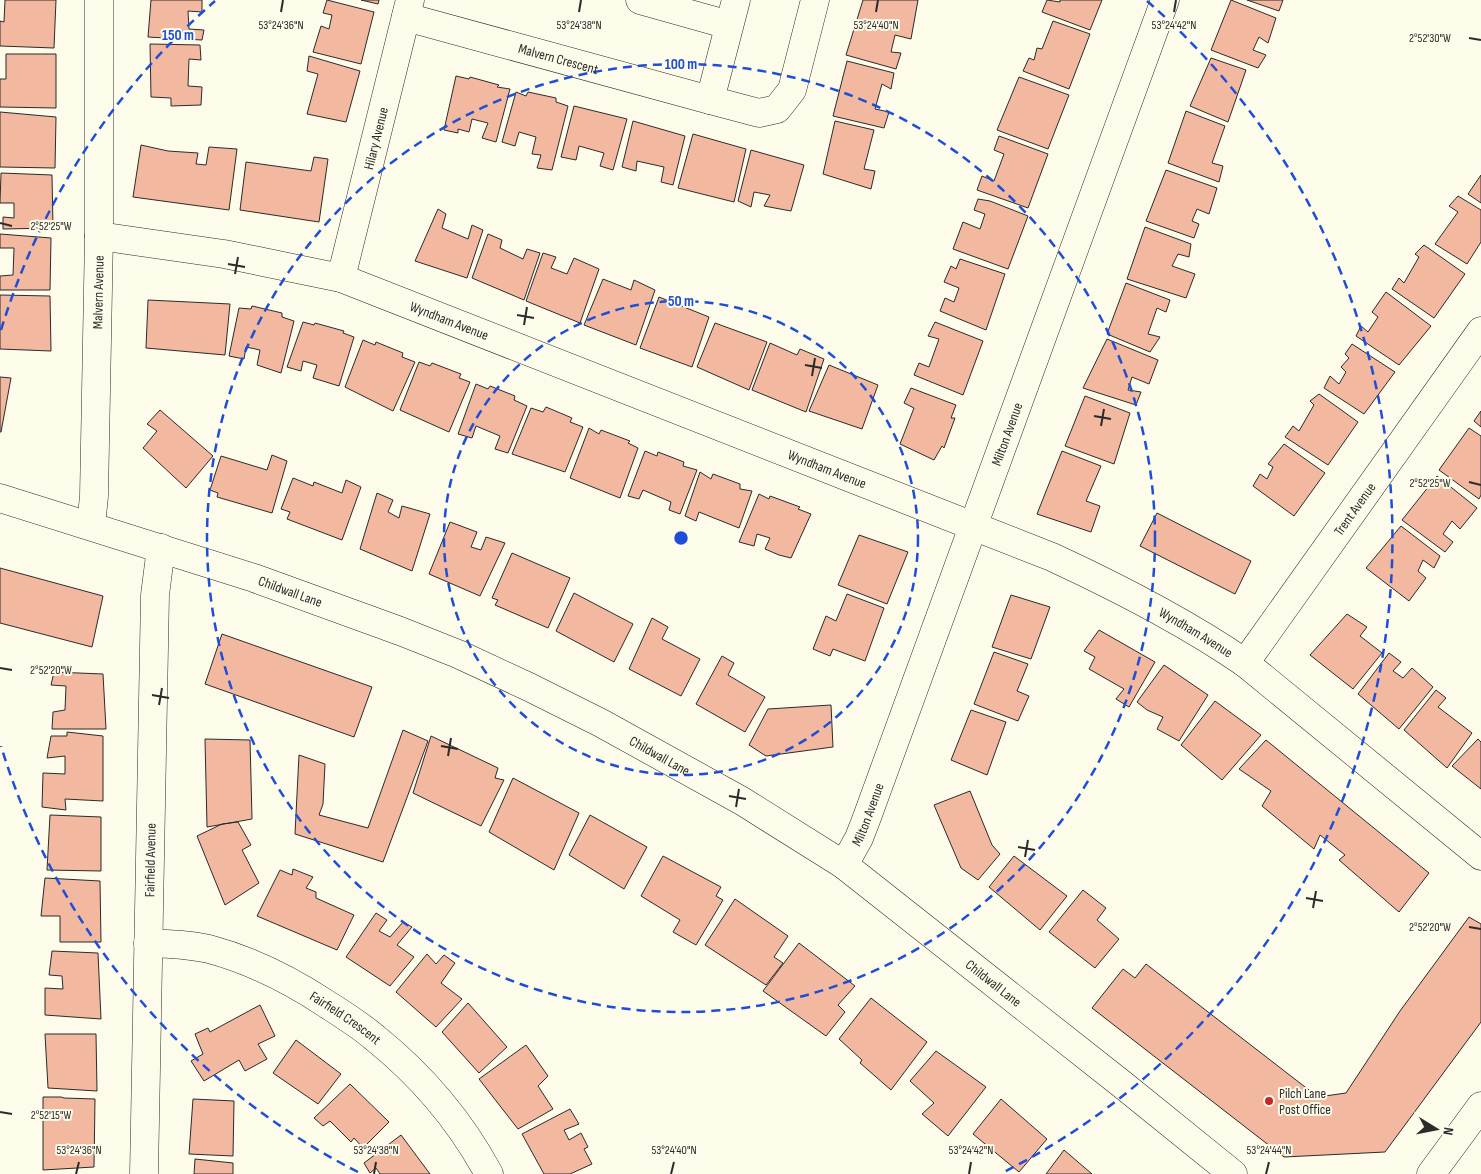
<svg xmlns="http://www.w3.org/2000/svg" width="1481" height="1174" font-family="'Sofia Sans Condensed',sans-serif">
	<rect width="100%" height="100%" fill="#fdfbea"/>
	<!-- building -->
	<path fill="#f2b8a0" stroke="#2b2b2b" d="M5 0H56L54 48 0 46V21L4 22Z
		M151 0H202V12L188 11 189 29 204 30 202 40 148 37Z
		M327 0 374 12 361 64 313 52 321 26 329 29 332 15 323 13Z
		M361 0H379L378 4Z
		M863 0H918L911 39 895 35 891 52 901 53 896 69 846 55Z
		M1047 0 1060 2V0H1102L1090 30 1042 12Z
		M1231 0 1276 18 1268 43 1259 37 1253 50 1266 55 1258 68 1211 50Z
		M1247 0H1283L1279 11Z
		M1053 21 1090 34 1069 89 1023 71 1029 58 1034 60 1037 48 1042 49Z
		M150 44 200 45 201 60 189 59 188 86 202 87 201 105 171 106V98L151 97Z
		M6 54H56V108L0 107V79H6Z
		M309 56 360 71 346 122 307 114 318 74 307 71Z
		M1211 58 1246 70 1228 122 1190 106Z
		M847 61 894 73 891 89 882 84 875 109 889 112 884 128 833 116Z
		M456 76 469 79 470 77 499 85 497 87 510 89 496 142 482 138 488 123 472 119 469 132 458 129V133L444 130Z
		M1019 77 1069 95 1048 149 997 130Z
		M516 92 526 96 528 92 556 98V102L568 106 552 170 537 168 541 155 532 154 536 137 519 132 515 146 502 142Z
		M574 106 627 119 613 170 600 166 604 153 579 146 576 160 561 157Z
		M1186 111 1225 126 1212 163 1223 166 1219 182 1168 163Z
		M0 112 56 117 55 168 0 167Z
		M633 121 685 136 673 185 661 182 664 167 637 161 636 171 622 167Z
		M835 121 874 130 864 169 875 171 871 189 823 174Z
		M693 134 746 149 734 202 678 188Z
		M999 136 1048 154 1028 208 977 190 982 176 994 181 1004 154 994 150Z
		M141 145 168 151 198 153 196 164 206 165 209 147 237 149 229 210 133 197Z
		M751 150 804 165 791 211 764 206 770 195 754 192 751 207 738 201Z
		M314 157 328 159 319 222 240 210 246 162 311 171Z
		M1166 170 1217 188 1209 214 1197 209 1192 221 1199 224 1194 238 1146 221Z
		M1 173 52 175 53 228 3 229V217L14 218V203H0Z
		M1481 175V203L1468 194Z
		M1458 196 1481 210V242L1467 264 1435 244 1458 212 1449 206Z
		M978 199 990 201 1028 216 1008 269 953 249 963 222 980 229 985 214 974 210Z
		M438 209 446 214 442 228 468 239 472 225 483 230 467 278 415 261Z
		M1145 227 1191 244 1189 257 1178 254 1172 266 1195 274 1186 298 1127 279Z
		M0 234 51 238 50 290H0V276L13 275 14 248H0Z
		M488 234 502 240 500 248 523 259 527 249 540 253 524 300 472 278Z
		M1424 245 1465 274 1434 318 1392 289 1399 278 1404 283 1419 257 1415 254Z
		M543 253 556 257 551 268 567 274 574 258 599 269 580 323 526 301Z
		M960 259 1005 274 986 330 940 311 945 298 954 302 959 288 944 282 951 266 956 269Z
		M603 279 631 290 634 280 655 290 636 345 584 325Z
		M1126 283 1170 300 1166 312 1157 308 1148 334 1160 337 1150 352 1107 334Z
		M1386 292 1431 326 1399 365 1356 336 1361 326 1368 332 1378 317 1372 312Z
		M0 295 50 296 51 351 0 349Z
		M659 297 709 317 692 367 640 348Z
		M148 300 230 304 225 355 146 348Z
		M252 306 282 313V317L294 321 281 373 257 365 260 350 246 347 244 359 229 356 239 308 251 309Z
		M303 322 314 325 315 323 344 331 343 333 354 337 339 386 313 378 317 365 303 361 301 371 287 367Z
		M935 322 983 341 963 395 914 375 919 363 929 367 939 339 928 336Z
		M715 323 767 342 749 390 697 367Z
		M1107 339 1158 360 1149 384 1132 377 1128 390 1141 392 1136 405 1083 388Z
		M363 340 375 345 376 342 403 353 402 357 415 362 393 411 345 387Z
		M770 343 797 355 800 349 824 359 806 412 752 390Z
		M1352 344 1395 372 1364 414 1324 388 1330 376 1339 384 1346 372 1341 367 1349 358 1345 354Z
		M419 362 430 366 432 363 461 374 459 378 470 382 449 432 400 410Z
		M829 365 878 385 862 429 809 411Z
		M0 377 11 378 1 432H0Z
		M476 384 488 389 490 386 515 396 514 400 527 406 508 453 495 449 500 436 476 426 472 438 458 434Z
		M911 388 956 405 951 418H955L944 448 942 446 934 460 900 444 914 408 904 403Z
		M1319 394 1358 422 1328 465 1285 437 1293 426 1299 431 1314 405 1310 401Z
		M1085 396 1130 413 1114 464 1065 446Z
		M546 407 572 418 570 422 583 427 565 472 512 454 531 408 543 412Z
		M160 410 213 456 186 488 143 448 157 431 147 424Z
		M1481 411V427L1474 421Z
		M589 428 599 434 601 430 630 441 628 443 638 448 620 498 570 478Z
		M1469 428 1481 436V495L1479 499 1439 470Z
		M1284 444 1325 473 1294 516 1253 486 1260 474 1267 479 1273 467 1268 464Z
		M645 451 657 456 658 452 684 462 683 466 697 470 680 514 669 510 671 502 643 490 639 499 628 496Z
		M1062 451 1101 466 1086 501 1100 506 1091 532 1037 514Z
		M272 455 287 461 272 513 217 497 218 493 210 490 221 456 267 470Z
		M700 472 711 479 713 474 740 484V489L752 491 739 528 699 512 696 521 685 516Z
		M1437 476 1477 508 1460 529 1452 521 1443 534 1453 542 1445 552 1402 520Z
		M293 478 313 486 314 482 342 493 346 480 361 487 342 540 287 519 290 512 281 509Z
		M377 493 393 500 388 512 399 518 402 506 430 514 412 571 360 549Z
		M759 494 769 499 770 496 800 507 798 509 811 514 791 558 779 555 765 549 770 538 757 534 754 546 739 542Z
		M1157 513 1251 561 1235 594 1140 546Z
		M450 522 477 532 471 547 481 550 486 537 505 543 480 596 429 574Z
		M1401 526 1440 556 1434 568 1423 560 1418 571 1426 578 1409 601 1366 568Z
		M859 535 908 552 887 604 838 585Z
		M512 553 570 578 548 628 495 605 498 600 492 598Z
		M0 568 103 596 92 647 0 623Z
		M574 593 633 624 614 662 556 631Z
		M847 594 884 608 865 661 833 649 830 656 813 649 826 616 836 621Z
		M1011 595 1050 607 1031 659 992 647Z
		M1347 614 1367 627 1360 636 1382 653 1353 689 1310 655Z
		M652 618 668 627 662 639 700 659 681 696 629 669Z
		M1099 630 1155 662 1129 707 1116 699 1124 689 1089 669 1095 657 1084 651Z
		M222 634 372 687 354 737 205 684Z
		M994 652 1028 664 1017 691 1029 696 1018 721 974 704Z
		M1389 653 1401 662 1393 671 1403 678 1412 668 1433 687 1399 729 1358 694Z
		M722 656 734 663 728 675 765 697 745 732 696 704Z
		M1164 665 1208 695 1179 741 1157 729 1163 717 1147 710 1137 702Z
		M54 672 103 674 106 729H52L53 712 65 710 66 686 51 685Z
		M1436 690 1446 698 1438 707 1472 733 1447 768 1404 730Z
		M1215 701 1261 735 1222 780 1181 745Z
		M831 705 833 747 766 756 749 745 768 709Z
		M971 710 1006 722 987 775 951 760Z
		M403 730 428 741 383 862 295 834 299 755 325 764 323 804 319 815 368 828Z
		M67 732 103 736V801L65 799 66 810 42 807 43 773 65 774V756L47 758 51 736H67Z
		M431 736 498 768 495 778 504 780 481 826 413 793Z
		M205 739 250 740 252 819 207 827Z
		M1478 739 1481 742V789L1452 766Z
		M1266 740 1429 873 1399 912 1339 860 1345 855 1320 835 1314 849 1262 806 1271 791 1239 769Z
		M513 778 579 813 554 870 489 832Z
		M970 791 992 845 1000 854 978 880 961 868 934 805Z
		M50 815 101 817V871L47 870Z
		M590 815 647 847 624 889 569 855Z
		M238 822 251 845 242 850 259 883 225 905 197 836 222 824Z
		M663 856 721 887 716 896 723 900 696 945 673 932 680 920 641 896Z
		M1014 856 1067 896 1040 930 989 887Z
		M293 869 313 877 306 888 316 892V898L354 915 337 950 257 916 280 870 292 875Z
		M45 878 100 881 101 942H60V916H41Z
		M1083 890 1106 908 1097 920 1119 939 1095 968 1049 932Z
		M735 899 788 936 774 957 783 963 766 985 705 945Z
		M376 913 387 920 379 931 390 937 403 922 412 927 397 945 414 957 390 986 346 957Z
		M1469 917 1481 924V1022L1385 1152 1284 1157 1092 1008 1123 969 1135 978 1146 964 1318 1097 1346 1093 1400 1011Z
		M799 943 855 986 838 1005 845 1012 826 1036 763 991Z
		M52 951 98 953 101 1019 45 1015V988L63 989 62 976 49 975Z
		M427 954 436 964 444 955 455 963 441 983 462 999 436 1027 396 992Z
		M871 998 927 1042 891 1090 860 1063 862 1060 839 1039Z
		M468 1003 507 1047 479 1073 442 1032Z
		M260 1005 275 1036 258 1044 267 1059 245 1071 239 1060 204 1081 191 1061 203 1054 195 1034 208 1028 210 1032Z
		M45 1034H96L97 1091 48 1088Z
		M296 1040 341 1074 318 1104 273 1073Z
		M526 1045 548 1076 538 1086 553 1109 518 1129 479 1079Z
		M936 1051 986 1087 948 1136 922 1114 934 1103 910 1081Z
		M350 1084 389 1122 363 1148 354 1138 351 1142 330 1121 323 1126 314 1118Z
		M43 1097H61L64 1098 95 1099 94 1167 43 1170Z
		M193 1099 234 1101 233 1156 189 1154Z
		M1001 1099 1047 1139 1019 1172 973 1134Z
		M570 1109 579 1124 564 1130 569 1140 581 1133 588 1147 584 1149 592 1164 570 1174H544L522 1134Z
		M401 1135 430 1174H380L376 1168 370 1173 364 1163Z
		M1064 1150 1092 1174H1046Z
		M195 1159 233 1163V1174H194Z"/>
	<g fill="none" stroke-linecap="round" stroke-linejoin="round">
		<!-- minor casing -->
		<g stroke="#2b2b2b" stroke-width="29">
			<g id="minor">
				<path d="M640 0 729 25"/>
				<path d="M736 0 710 100 759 113 777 109 792 90 815 0"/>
				<path id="s1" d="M406 17 710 100"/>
				<path id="s2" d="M99 236 224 254 341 278 1052 557C1119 588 1184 621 1245 663L1481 856"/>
				<path id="s3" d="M341 278 410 0"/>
				<path id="s4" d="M0 498 254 578 400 631 458 654 529 687 601 723 742 801 844 865 1123 1085 1233 1174"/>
				<path id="s5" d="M91 526 94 496 99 236V0"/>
				<path id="s6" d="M1245 663 1481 331"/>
				<path id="s7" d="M844 865 859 838 866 820 1165 0"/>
				<path id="s8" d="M148 943C169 944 189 944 209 949 250 960 290 980 325 1003 342 1014 360 1025 375 1038 421 1075 461 1122 489 1174"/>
				<path id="s9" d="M144 1174 155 595 161 548"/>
			</g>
		</g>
		<!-- tertiary casing -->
		<g stroke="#2b2b2b" stroke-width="29">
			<path id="tertiary" d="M1431 1174 1481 1106"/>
		</g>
		<!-- minor -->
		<use href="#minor" stroke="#fdfbea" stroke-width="28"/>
		<!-- tertiary -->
		<use href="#tertiary" stroke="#fdfbea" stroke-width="28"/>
	</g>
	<!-- ticks -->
	<path fill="none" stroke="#2b2b2b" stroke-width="2" d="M281 12 283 0M579 12 581 0M876 12 878 0M1174 12 1176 0M1469 38 1481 40M0 223 12 226M228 264 245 267M235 274 238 257M517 315 534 318M524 325 527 307M805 365 822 368M812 376 815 358M1094 416 1111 419M1101 426 1104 409M1469 482 1481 485M0 668 12 670M152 695 169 698M159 705 162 688M441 746 458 749M448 756 451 738M729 796 746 799M736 807 739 789M1018 847 1035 850M1025 857 1028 840M1306 898 1323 901M1313 908 1316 891M1469 927 1481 929M0 1112 12 1114M76 1174 79 1162M374 1174 376 1162M671 1174 674 1162M969 1174 971 1162M1266 1174 1269 1162"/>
	<!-- distance rings -->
	<g fill="none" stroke="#1d4ed8" stroke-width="2.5" stroke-dasharray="9 6">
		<circle cx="681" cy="538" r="237"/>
		<circle cx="681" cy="538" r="474"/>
		<path d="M358 1172A711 711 0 0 1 1 746M1 330A711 711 0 0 1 215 1M1147 1A711 711 0 0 1 1004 1172"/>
	</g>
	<!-- markers -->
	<circle fill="#c62828" stroke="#fdfbea" stroke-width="2" cx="1269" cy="1101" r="5"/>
	<g text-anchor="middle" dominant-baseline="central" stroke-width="4" stroke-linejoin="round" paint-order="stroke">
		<!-- street labels -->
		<g font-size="14" fill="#2b2b2b" stroke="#fdfbea">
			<text stroke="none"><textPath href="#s1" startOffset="158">Malvern Crescent</textPath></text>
			<text stroke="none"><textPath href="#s3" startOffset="144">Hilary Avenue</textPath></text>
			<text stroke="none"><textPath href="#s5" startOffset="234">Malvern Avenue</textPath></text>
			<text stroke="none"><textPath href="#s2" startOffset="362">Wyndham Avenue</textPath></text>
			<text stroke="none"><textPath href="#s7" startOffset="461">Milton Avenue</textPath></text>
			<text stroke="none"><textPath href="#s2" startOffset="768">Wyndham Avenue</textPath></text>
			<text stroke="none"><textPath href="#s6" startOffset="189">Trent Avenue</textPath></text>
			<text stroke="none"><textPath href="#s4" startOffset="305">Childwall Lane</textPath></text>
			<text stroke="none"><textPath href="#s2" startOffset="1172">Wyndham Avenue</textPath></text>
			<text stroke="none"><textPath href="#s4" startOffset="710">Childwall Lane</textPath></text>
			<text stroke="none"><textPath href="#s7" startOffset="56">Milton Avenue</textPath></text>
			<text stroke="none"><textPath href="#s9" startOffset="314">Fairfield Avenue</textPath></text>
			<text stroke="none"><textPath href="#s4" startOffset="1115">Childwall Lane</textPath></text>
			<text stroke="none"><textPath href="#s8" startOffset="215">Fairfield Crescent</textPath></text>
		</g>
		<!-- poi labels -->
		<g font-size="14" fill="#2b2b2b" stroke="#fdfbea" text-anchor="start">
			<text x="1279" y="1093">Pilch Lane<tspan x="1279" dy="16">Post Office</tspan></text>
		</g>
	</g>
	<g font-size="12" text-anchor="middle" fill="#2b2b2b" stroke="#fdfbea" stroke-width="4" stroke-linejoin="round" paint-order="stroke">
		<text x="281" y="29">53°24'36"N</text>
		<text x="579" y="29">53°24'38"N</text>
		<text x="876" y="29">53°24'40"N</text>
		<text x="1174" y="29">53°24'42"N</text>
		<text x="1430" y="42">2°52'30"W</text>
		<text x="51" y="230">2°52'25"W</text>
		<text x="1430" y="487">2°52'25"W</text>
		<text x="51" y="674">2°52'20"W</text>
		<text x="1430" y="931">2°52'20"W</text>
		<text x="51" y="1119">2°52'15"W</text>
		<text x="79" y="1154">53°24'36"N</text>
		<text x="376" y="1154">53°24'38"N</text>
		<text x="674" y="1154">53°24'40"N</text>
		<text x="971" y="1154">53°24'42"N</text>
		<text x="1269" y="1154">53°24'44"N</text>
	</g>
	<circle cx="681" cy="538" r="8" fill="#1d4ed8" stroke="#fdfbea" stroke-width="2.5"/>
	<g font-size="15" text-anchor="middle" font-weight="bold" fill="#1d4ed8" stroke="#fdfbea" stroke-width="4" stroke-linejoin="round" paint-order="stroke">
		<text x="178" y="40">150 m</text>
		<text x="681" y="69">100 m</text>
		<text x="681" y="306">50 m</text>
	</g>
	<!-- north arrow -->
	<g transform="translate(1436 1129) rotate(100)" stroke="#fdfbea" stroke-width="4" paint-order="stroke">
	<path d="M0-4L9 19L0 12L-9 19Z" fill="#2b2b2b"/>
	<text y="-8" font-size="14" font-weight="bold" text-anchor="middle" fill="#2b2b2b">N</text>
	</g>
</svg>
